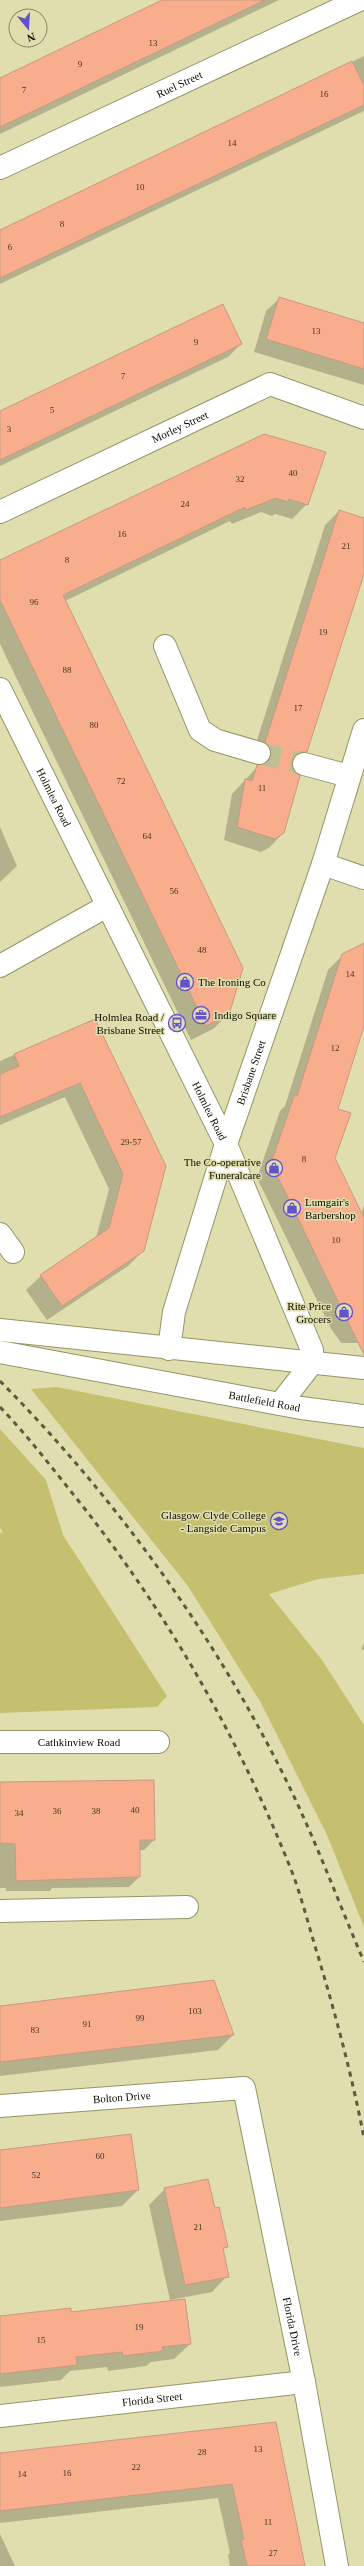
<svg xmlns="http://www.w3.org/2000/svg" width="364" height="2566" font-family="'Times New Roman',serif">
	<rect width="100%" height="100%" fill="#e0deae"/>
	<!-- green -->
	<path fill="#c5c06f" d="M57 1387 364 1448V1574L318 1579 269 1594 322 1660 364 1725V1927L327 1835 261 1703 188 1586 31 1389Z
		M0 1429 46 1480 63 1535 167 1696 157 1707 0 1713V1533L3 1532 0 1528Z"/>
	<!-- shadow -->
	<path fill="#0003" d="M164 0H279L0 134V79Z
		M364 56V111L0 284V231Z
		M279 299 364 324V385L254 352 266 311Z
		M241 344 228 357 0 466V412Z
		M264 435 307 504 292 519 275 514 272 516 261 512 232 524 230 521 65 601 228 1015 213 1029 191 1040 0 644V561Z
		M339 511 364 519V571L306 751 291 765 283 833 270 847 261 852 224 840 232 794 258 766 252 756 325 525Z
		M0 827 17 866 0 882Z
		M364 944V1022L337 1110 334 1159 361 1214 364 1205V1343H341L330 1327 257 1178 280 1111 285 1106 328 970 343 955Z
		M94 1020 143 1251 128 1266 47 1320 26 1290 41 1276 96 1238 109 1189 65 1097 0 1125V1061Z
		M364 1643V1650L361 1649Z
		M0 1784 154 1840 144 1850H139V1877L129 1887 52 1888 50 1891H6V1888H0Z
		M0 2007 233 2035 218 2050 0 2076Z
		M0 2151 138 2190 122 2206 0 2221Z
		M165 2189 214 2209 226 2246 222 2251 227 2276 212 2292 170 2300 149 2205Z
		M70 2313 190 2344 174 2359 151 2362 146 2366 108 2371 107 2367 70 2371 61 2380 0 2387V2317Z
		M275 2423 304 2566H230L228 2555 230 2553 218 2498 0 2523V2455Z
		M0 2534 15 2566H0Z"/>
	<!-- building -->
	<path fill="#f8ae8c" stroke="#c79984" d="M162 0H265L0 127V78Z
		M352 61 364 85V105L0 278V230Z
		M279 297 364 323V369L266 339Z
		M223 304 242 344 0 460V411Z
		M264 434 326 452 308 505 289 499 288 502 276 498 246 510 245 507 63 595 243 968 229 1015 206 1026 0 600V560Z
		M339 510 364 518V574L307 752H300L292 760V768L300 776 284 833 275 839 237 827 245 779 252 781 257 765 267 762 271 757V750L265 742Z
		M364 943V1026L338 1109 351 1113 335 1158 364 1218V1355L271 1163 294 1096H297L342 954Z
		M95 1019 166 1166 144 1251 62 1306 40 1275 109 1228 123 1174 80 1083 0 1117V1074L19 1066 14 1054Z
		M154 1780 155 1840H140V1877L16 1881 15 1844 0 1843V1782Z
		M214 1980 234 2035 0 2062V2006Z
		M131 2134 139 2190 0 2208V2150Z
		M208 2179 215 2208 219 2207 228 2247 223 2248 229 2277 185 2285 164 2188Z
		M185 2299 191 2344 162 2347 163 2351 123 2356 122 2352 76 2357 77 2365 0 2374V2316L71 2308V2312Z
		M276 2422 305 2566H247L241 2540 244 2539 232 2484 0 2511V2453Z"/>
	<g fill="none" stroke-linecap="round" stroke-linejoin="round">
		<!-- minor-tunnel -->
		<path stroke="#c0be94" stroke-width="22" stroke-dasharray="22 11" stroke-linecap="butt" d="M259 753 304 764"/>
		<!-- minor casing -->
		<g stroke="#969366" stroke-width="24">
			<g id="minor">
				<path id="s1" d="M0 168 359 0"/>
				<path id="s2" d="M0 512 270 384 364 418"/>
				<path d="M165 646 200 730 215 740 259 753"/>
				<path id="s3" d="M0 689 226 1144 312 1350V1363"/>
				<path d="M304 764 349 776"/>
				<path d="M323 864 364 878"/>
				<path d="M0 966 107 906"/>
				<path d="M0 1234 13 1252"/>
				<path id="s4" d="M169 1349 174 1312 226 1144 323 864 364 730"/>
				<path id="s5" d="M0 1742H158"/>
				<path d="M0 1911 187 1907"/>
				<path id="s6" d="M0 2106 244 2088 304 2382 337 2566"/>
				<path id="s7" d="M0 2416 304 2382"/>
			</g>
		</g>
		<!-- major casing -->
		<g stroke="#969366" stroke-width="24">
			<g id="major">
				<path d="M0 1330 364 1368"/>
				<path id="s8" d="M0 1352 301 1408 364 1416"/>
				<path d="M280 1404 312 1363"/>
			</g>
		</g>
		<!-- minor -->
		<use href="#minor" stroke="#fff" stroke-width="22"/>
		<!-- major -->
		<use href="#major" stroke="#fff" stroke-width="22"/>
		<!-- rail -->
		<path stroke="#5c5b41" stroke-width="3" stroke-dasharray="5 5" stroke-linecap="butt" d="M0 1381C117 1499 216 1637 289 1786 317 1844 339 1903 364 1962
			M0 1407C28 1436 52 1468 77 1499 168 1613 241 1742 294 1877 303 1903 310 1930 318 1956 336 2016 352 2076 364 2138"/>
	</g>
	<!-- icons -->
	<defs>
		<g id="shop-ring" transform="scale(0.9)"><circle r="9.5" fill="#e0deae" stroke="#6452cb" stroke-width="1.5"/><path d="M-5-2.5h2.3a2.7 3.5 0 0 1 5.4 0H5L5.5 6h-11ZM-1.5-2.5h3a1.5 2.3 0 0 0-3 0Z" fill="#6452cb"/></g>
		<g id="office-ring" transform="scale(0.9)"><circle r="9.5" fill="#e0deae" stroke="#6452cb" stroke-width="1.5"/><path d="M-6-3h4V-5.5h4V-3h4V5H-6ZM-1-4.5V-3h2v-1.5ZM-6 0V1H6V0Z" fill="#6452cb"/></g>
		<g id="bus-ring" transform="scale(0.9)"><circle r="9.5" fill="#e0deae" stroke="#6452cb" stroke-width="1.5"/><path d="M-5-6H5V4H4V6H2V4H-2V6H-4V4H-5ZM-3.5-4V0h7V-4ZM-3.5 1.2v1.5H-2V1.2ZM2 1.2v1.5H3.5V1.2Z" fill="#6452cb"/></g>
		<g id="university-ring" transform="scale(0.9)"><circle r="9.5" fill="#e0deae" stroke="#6452cb" stroke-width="1.5"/><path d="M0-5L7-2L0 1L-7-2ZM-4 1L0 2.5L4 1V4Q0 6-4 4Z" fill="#6452cb"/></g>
	</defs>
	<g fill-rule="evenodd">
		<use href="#shop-ring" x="185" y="982"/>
		<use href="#office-ring" x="201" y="1015"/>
		<use href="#bus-ring" x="177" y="1023"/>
		<use href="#shop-ring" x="274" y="1168"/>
		<use href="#shop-ring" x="292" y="1208"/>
		<use href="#shop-ring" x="344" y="1312"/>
		<use href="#university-ring" x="279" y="1521"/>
	</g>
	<g text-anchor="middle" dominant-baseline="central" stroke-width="3" stroke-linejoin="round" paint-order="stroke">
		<!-- number labels -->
		<g font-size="9" fill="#483423">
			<text x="153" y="43">13</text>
			<text x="80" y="64">9</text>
			<text x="24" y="90">7</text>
			<text x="324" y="94">16</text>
			<text x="232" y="143">14</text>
			<text x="140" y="187">10</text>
			<text x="62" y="224">8</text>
			<text x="10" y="247">6</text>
			<text x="316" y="331">13</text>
			<text x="196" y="342">9</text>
			<text x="123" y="376">7</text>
			<text x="52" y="410">5</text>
			<text x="9" y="429">3</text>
			<text x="293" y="473">40</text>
			<text x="240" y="479">32</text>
			<text x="185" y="504">24</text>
			<text x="122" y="534">16</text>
			<text x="346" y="546">21</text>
			<text x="67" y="560">8</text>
			<text x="34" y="602">96</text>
			<text x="323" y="632">19</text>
			<text x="67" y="670">88</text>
			<text x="298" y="708">17</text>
			<text x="94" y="725">80</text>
			<text x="121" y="781">72</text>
			<text x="262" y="788">11</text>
			<text x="147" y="836">64</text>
			<text x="174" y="891">56</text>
			<text x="202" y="950">48</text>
			<text x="350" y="974">14</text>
			<text x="335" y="1048">12</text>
			<text x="131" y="1142">29-57</text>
			<text x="304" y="1159">8</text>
			<text x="336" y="1240">10</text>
			<text x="135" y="1810">40</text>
			<text x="57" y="1811">36</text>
			<text x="96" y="1811">38</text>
			<text x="19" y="1813">34</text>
			<text x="195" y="2011">103</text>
			<text x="140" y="2018">99</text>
			<text x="87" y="2024">91</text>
			<text x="35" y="2030">83</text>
			<text x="100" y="2156">60</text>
			<text x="36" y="2175">52</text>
			<text x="198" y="2227">21</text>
			<text x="139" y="2327">19</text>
			<text x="41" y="2340">15</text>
			<text x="258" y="2449">13</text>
			<text x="202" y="2452">28</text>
			<text x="136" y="2467">22</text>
			<text x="67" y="2473">16</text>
			<text x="22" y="2474">14</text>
			<text x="268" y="2522">11</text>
			<text x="273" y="2553">27</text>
		</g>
		<!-- street labels -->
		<g font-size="11" fill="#0d0c00" stroke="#e0deae">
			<text stroke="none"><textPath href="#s1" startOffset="198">Ruel Street</textPath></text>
			<text stroke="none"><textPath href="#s2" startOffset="199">Morley Street</textPath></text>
			<text stroke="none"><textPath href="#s3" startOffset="121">Holmlea Road</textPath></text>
			<text stroke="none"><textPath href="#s4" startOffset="289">Brisbane Street</textPath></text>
			<text stroke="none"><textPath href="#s3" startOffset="471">Holmlea Road</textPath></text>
			<text stroke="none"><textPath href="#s8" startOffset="269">Battlefield Road</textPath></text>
			<text stroke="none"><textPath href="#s5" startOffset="79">Cathkinview Road</textPath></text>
			<text stroke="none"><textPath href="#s6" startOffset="122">Bolton Drive</textPath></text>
			<text stroke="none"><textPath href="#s6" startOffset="488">Florida Drive</textPath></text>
			<text stroke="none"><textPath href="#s7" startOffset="153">Florida Street</textPath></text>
		</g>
		<!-- poi labels -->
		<g font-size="11" fill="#0d0c00" stroke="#e0deae" text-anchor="end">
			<text x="198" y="982" text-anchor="start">The Ironing Co</text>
			<text x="214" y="1015" text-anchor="start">Indigo Square</text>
			<text x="164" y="1017">Holmlea Road /<tspan x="164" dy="13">Brisbane Street</tspan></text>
			<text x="261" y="1162">The Co-operative<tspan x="261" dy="13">Funeralcare</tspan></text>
			<text x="305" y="1202" text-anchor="start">Lumgair's<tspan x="305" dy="13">Barbershop</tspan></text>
			<text x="331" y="1306">Rite Price<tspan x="331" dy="13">Grocers</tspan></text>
			<text x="266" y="1515">Glasgow Clyde College<tspan x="266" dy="13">- Langside Campus</tspan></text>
		</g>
	</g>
	<!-- north arrow -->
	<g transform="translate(28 28) rotate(162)"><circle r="19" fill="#e0deae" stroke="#8c8a68"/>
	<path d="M0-3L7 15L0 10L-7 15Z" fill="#6452cb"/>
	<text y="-6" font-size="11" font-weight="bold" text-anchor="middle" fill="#0d0c00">N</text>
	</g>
</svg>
